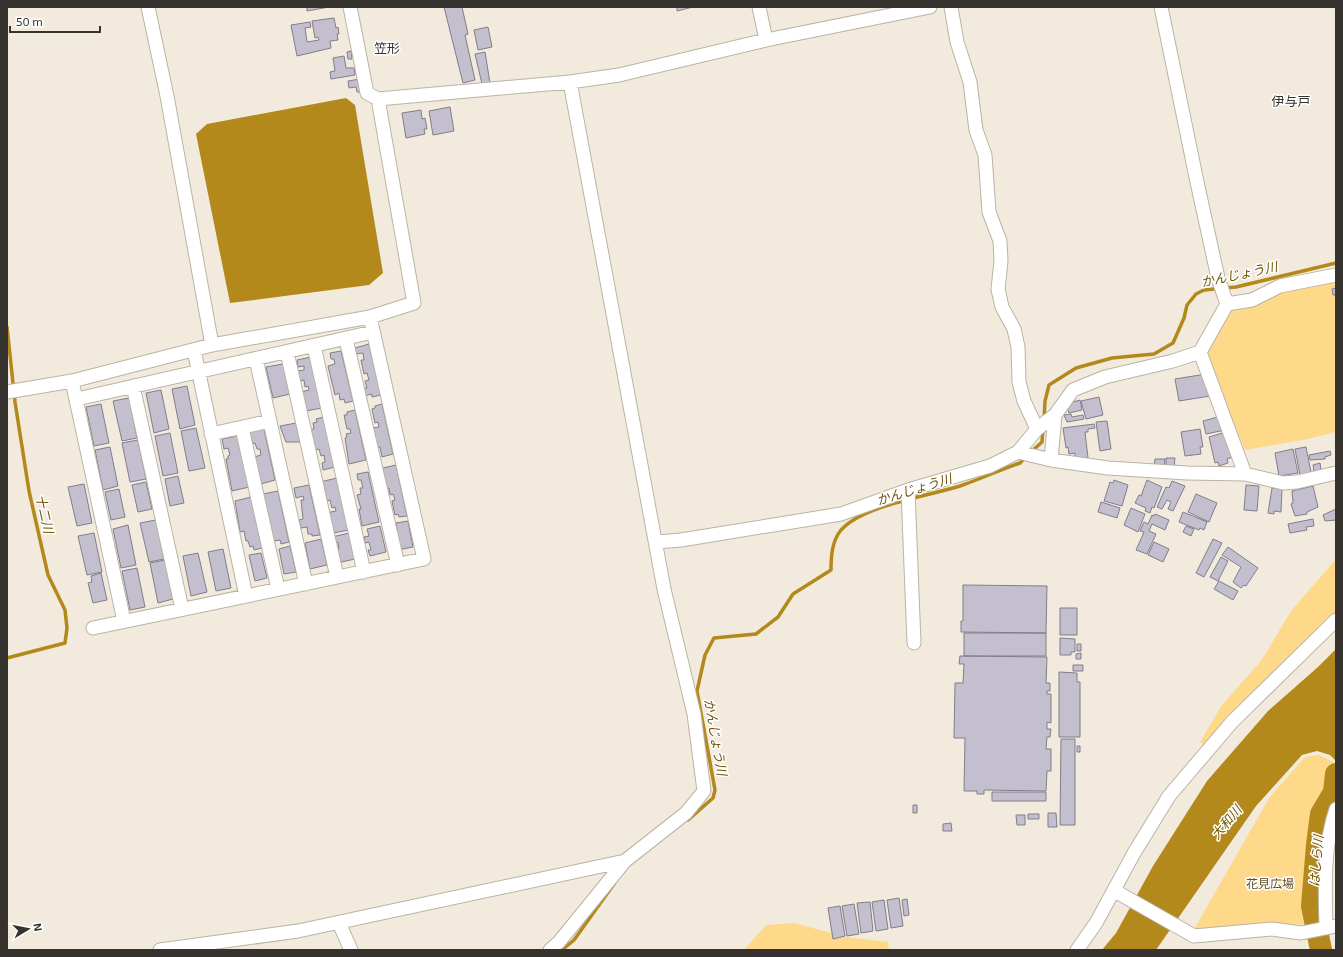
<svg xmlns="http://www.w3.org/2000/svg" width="1343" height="957" font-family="'Exo 2','Noto Sans JP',sans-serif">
	<rect width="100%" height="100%" fill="#f2ebdd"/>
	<!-- green -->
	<path fill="#fed98a" d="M1336 280V432L1308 439 1245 450 1206 354 1232 311 1263 301 1286 288Z
		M1336 559V612L1206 747 1200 742 1222 705 1261 661 1291 611Z
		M1319 755 1334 762 1332 785 1318 814 1309 924 1193 931 1269 798 1305 757Z
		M794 923 846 937 888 942 889 950H744L766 925Z"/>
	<!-- water -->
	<path fill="#b3891b" d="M346 98 355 105 383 273 369 285 230 303 196 134 207 124Z
		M1336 649V761L1330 755 1317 751 1302 755 1256 806 1156 950H1102L1116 933 1153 866 1207 781 1268 711 1318 667Z"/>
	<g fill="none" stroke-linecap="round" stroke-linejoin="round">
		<!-- stream -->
		<path stroke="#b3891b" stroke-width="3.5" d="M7 327 15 402 29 491 48 575 65 610 67 628 65 643 7 658
			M1044 420 1045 401 1049 385 1076 368 1112 358 1154 354 1173 343 1184 318 1187 305 1196 294 1204 290 1236 287 1336 263
			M1032 451 1042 442 1043 428
			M688 820 713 798 715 790 697 691 705 655 714 638 756 634 778 617 793 594 831 570C831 556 832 541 841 530 863 505 929 496 960 486 980 479 1000 470 1020 463L1026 457
			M562 950 574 940 614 884"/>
		<!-- river -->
		<path stroke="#b3891b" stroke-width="22" d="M1321 950 1312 906 1317 845 1321 814 1334 792 1336 774"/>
	</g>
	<!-- building -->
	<path fill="#c4bfce" stroke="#817d8a" d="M307 7H329L307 11Z
		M444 7H462L468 34 465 35 475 80 463 83Z
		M677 7H693L677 11Z
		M334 18 336 28 338 27 339 34H337L338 40 330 41 331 48 297 56 291 25 310 22 311 27 305 28 307 42 319 40 318 37 315 38 312 21Z
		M488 27 492 47 478 50 474 30Z
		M351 51 352 59H348L347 52Z
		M485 52 490 83 482 84 475 54Z
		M344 56 346 68H354L355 75 331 79 330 72 335 71 333 58Z
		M360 79 362 92H357L356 87 349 88 348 81Z
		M450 107 454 131 433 135 429 111Z
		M421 110 422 119 425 118 427 129H424L425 134 406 138 402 113Z
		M1336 288V295H1333L1332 289Z
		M369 344 381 395 372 397V394L364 396 363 388H367L365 381 369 380 367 373 364 374 361 360H364L363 353 356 354 355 348Z
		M341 351 353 401 345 403 344 399 340 400 339 393 335 395 328 366 335 364 334 359H331L330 353Z
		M311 357 322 408 306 411 301 392 309 390 308 386 305 387 304 380 300 381 297 371 304 370V366L298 367 297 360Z
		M283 364 290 394 273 398 266 367Z
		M1206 374 1210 396 1179 401 1175 379Z
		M187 386 195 425 180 429 172 389Z
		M161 390 169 429 154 433 146 393Z
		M1099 397 1103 415 1086 419 1081 401Z
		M129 398 137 438 122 441 113 401Z
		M1080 400 1082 410 1069 413 1066 404Z
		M101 404 109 443 94 446 86 407Z
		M382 404 393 454 382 457 380 447 375 448 372 428 379 427 378 422 375 423 372 409 375 408V406Z
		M355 410 366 460 349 464 345 438 347 437 346 434 351 433 350 429H347L344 415H347V412Z
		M1071 414 1072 417 1083 415 1084 419 1067 422 1064 415Z
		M1222 416 1225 430 1206 434 1203 421Z
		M324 417 335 467 323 470 322 463 325 462 324 455 321 456 319 449 315 450 309 430 314 429 313 423 317 422 316 419Z
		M1107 421 1111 449 1100 451 1096 422Z
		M296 423 300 442H286L280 426Z
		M1094 424 1095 428 1088 429V432H1085L1088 458 1075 460V453L1069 454 1068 447 1066 448 1063 428Z
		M196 428 205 468 189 471 181 431Z
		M264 429 275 480 261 484 254 457 261 455 260 449H257L255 443 251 444 249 432Z
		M1200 429 1203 447H1200L1201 454 1185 456 1181 432Z
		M1226 432 1233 457 1227 459 1228 463 1219 466 1218 462 1215 463 1209 437Z
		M170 433 178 473 163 476 155 436Z
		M238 436 249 487 232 491 226 459H228V456L230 455 228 448 224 449 222 439Z
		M138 440 146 479 130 482 122 443Z
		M110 447 118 486 103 490 95 450Z
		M1306 447 1311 472 1300 475 1295 449Z
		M1293 449 1298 473 1279 476 1275 453Z
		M1330 451 1331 455 1325 457V459L1310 460 1309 455Z
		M1166 458H1175L1174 468H1166Z
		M1155 459H1165L1164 468 1154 467Z
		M1320 463 1321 470 1314 472 1313 465Z
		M396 465 407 516 399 517 398 514 395 515 392 501 395 500 393 494 390 495 389 488 386 489 379 469Z
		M368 472 379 522 362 526 359 509H361L357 495 361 494 360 488H363L361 480H358L357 474Z
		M178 476 184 503 170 506 165 479Z
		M337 478 349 530 333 533 326 513 336 511 335 507 332 508 330 500 327 501 325 491H324L320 482Z
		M1114 480 1128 485 1122 506 1104 501 1110 482 1113 483Z
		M1147 480 1162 487 1154 508 1152 507 1150 513 1145 511 1146 508 1135 503 1139 495 1141 496Z
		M1172 481 1185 486 1173 511 1168 509 1171 502 1167 500 1162 509 1157 507 1166 487 1169 488Z
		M146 482 152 509 138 512 132 485Z
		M84 484 92 523 77 526 68 487Z
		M309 485 320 535 312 536V534H308L307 527 301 528 299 520 303 519 301 500H304L303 496 296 498 294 488Z
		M1246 485 1259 486 1257 511 1244 510Z
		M1313 486 1318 507 1307 512V514L1295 516 1291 504 1293 503 1292 491Z
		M1272 488H1282L1281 512 1274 511V514L1268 513Z
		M119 489 125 517 111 520 105 492Z
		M278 491 289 542 281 544 280 540 273 541 263 494Z
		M1196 494 1217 503 1209 522 1188 512Z
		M251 497 262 548 254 550 253 546 250 547 248 541H246L244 531 240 532 235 501Z
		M1101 502 1120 508 1117 518 1098 512Z
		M1131 508 1145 514 1138 532 1124 525Z
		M1336 509V520L1325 521 1323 515Z
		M1183 512 1207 522 1204 530 1200 528 1199 530 1179 522Z
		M1155 514 1169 520 1165 530 1152 524 1149 531 1156 534 1147 554 1136 550 1144 532 1140 531 1144 522 1148 524 1152 515 1154 516Z
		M1313 519 1314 526 1306 527 1307 530 1290 533 1288 524Z
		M156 520 164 559 149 562 140 523Z
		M408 521 413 547 398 550 394 530H397L396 523Z
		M128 525 136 565 121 568 113 529Z
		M380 526 386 552 370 556 368 550H371L369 542 365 543 364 537 369 536 367 529Z
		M1186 526 1194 529 1191 536 1183 532Z
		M94 533 102 572 87 575 78 536Z
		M349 533 355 559 337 563 335 550 339 549 338 542 333 543 332 537Z
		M321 539 327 565 310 569 305 543Z
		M1213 539 1222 543 1204 577 1196 573Z
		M1154 542 1169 549 1163 562 1148 555Z
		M290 546 296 572 284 574 279 549Z
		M1228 547 1258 568 1246 586 1244 585 1241 588 1233 582 1241 567 1222 555Z
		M223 549 231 588 216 591 208 552Z
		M198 553 207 592 191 596 183 556Z
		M261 553 267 578 255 581 249 555Z
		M1221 557 1228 561 1218 581 1210 577Z
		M165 560 173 599 158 603 150 563Z
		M137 568 145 607 130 610 122 571Z
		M101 573 107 600 93 603 88 583 92 582 91 576Z
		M1219 581 1238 591 1233 600 1214 589Z
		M963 585 1047 586 1046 633 961 632V621H963Z
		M1060 608H1077V635H1060Z
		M964 633H1046V656H964Z
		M1060 638 1075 639V652H1071V655H1060Z
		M1077 644H1081V651H1077Z
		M1081 653V659H1076V654Z
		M960 656 1047 657 1046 683H1050V691H1047V694H1051V723L1047 722V729H1051L1050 737H1047L1046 749H1051V771H1047L1046 791 984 790V794H977V791H964L965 738H954L955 683H963L964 664H959Z
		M1073 665H1083V671H1073Z
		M1059 672 1077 673V682H1080V737H1059Z
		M1061 739H1075V825H1060Z
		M1077 746H1080V752H1077Z
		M992 792H1046V801H992Z
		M913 805H917V813H913Z
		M1048 813H1056L1057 827H1048Z
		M1028 814H1039V819H1028Z
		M1016 815H1025V825H1017Z
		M951 823 952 831H943V824Z
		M899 898 903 926 891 928 887 900Z
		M907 899 909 915 904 916 902 900Z
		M884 900 888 929 876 931 872 902Z
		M870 902 873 931 861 933 857 903Z
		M854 904 859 934 847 936 842 906Z
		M840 906 845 936 833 939 828 908Z"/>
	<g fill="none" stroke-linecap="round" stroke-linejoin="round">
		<!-- minor casing -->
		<g stroke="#bab3a6" stroke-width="15">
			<path id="minor" d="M148 7 167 96 212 345
				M350 7 367 93 378 99 570 82 619 75 766 40 930 7
				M759 7 766 40
				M951 7 957 42 970 82 976 130 985 155 989 212 1000 241 1001 261 998 289 1002 307 1014 329 1018 347 1019 382 1024 401 1037 429
				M1227 304 1252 300 1280 286 1336 275
				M346 339 398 565
				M314 346 364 572
				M194 350 246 596
				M287 352 337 577
				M1200 352 1245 474
				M256 359 306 584
				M72 381 124 621
				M133 386 182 609
				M7 392 72 381 212 345 370 317 414 303 378 99
				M77 399 373 332
				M242 428 278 589
				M211 434 270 421
				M1018 452 1051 460 1108 468 1187 473 1245 474 1283 483 1297 482 1336 473
				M1051 460 1055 415 1073 390 1105 377 1173 361 1200 352 1227 304 1218 278 1197 182 1161 7
				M908 490 914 643
				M657 542 681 540 841 514 908 490 990 466 1018 452 1037 429 1055 415
				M93 628 424 559 370 317
				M1115 891 1194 936 1272 929 1301 933 1336 926
				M339 923 351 950
				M1326 928C1325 889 1323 847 1336 809
				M160 950 298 931 625 861
				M550 950 559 942 625 861 686 813 704 791 694 714 664 589 570 82
				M1077 950 1096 923 1134 853 1169 796 1232 722 1336 620"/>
		</g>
		<!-- minor -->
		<use href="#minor" stroke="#fff" stroke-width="13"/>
	</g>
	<g text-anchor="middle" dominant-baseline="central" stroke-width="3" stroke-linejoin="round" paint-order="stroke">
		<!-- park labels -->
		<g font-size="12" fill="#614f26" stroke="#fff">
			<text x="1270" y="883">花見広場</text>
		</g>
		<!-- neighbourhood labels -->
		<g font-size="13" fill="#36332e" stroke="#fff">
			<text x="387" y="48">笠形</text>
			<text x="1291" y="101">伊与戸</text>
		</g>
		<!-- water labels -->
		<g font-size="13" font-style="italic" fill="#705301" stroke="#fff">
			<text transform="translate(1239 274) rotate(-12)">かんじょう川</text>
			<text transform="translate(914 489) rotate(-17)">かんじょう川</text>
			<text transform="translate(45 514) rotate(77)">十二川</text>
			<text transform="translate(716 737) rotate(80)">かんじょう川</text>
			<text transform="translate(1226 822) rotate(-50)">大和川</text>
			<text transform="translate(1316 861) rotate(-85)">はしら川</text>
		</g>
	</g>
	<!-- border -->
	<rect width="1343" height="957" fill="none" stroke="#36332e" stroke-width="16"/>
	<!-- north arrow -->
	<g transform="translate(28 929) rotate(80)" stroke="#ffffff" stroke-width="3" paint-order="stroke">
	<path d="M0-3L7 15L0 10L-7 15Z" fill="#36332e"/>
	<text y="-6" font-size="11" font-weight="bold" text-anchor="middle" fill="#36332e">N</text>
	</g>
	<!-- scale -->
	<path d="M10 26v6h90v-6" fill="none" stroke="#36332e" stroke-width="2"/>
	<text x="16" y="26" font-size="12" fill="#36332e" stroke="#ffffff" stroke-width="3" paint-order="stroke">50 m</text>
</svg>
